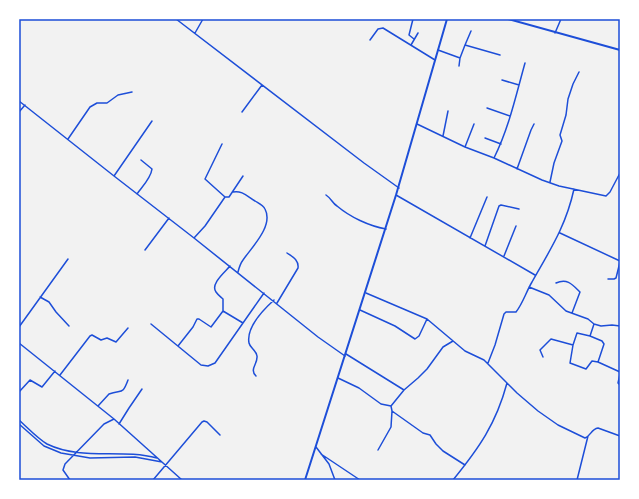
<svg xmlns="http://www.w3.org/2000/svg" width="639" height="499" font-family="'PT Sans',sans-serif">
	<rect width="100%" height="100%" fill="#f2f2f2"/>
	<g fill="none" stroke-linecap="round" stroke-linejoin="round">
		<!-- minor -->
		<path stroke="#1d4ed8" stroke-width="1.5" d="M176 19 364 163 399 188
			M413 19 409 35 414 39
			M195 33 203 19
			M555 33 561 19
			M370 40 378 29 383 28 435 60
			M411 45 418 33
			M465 45 471 31
			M438 50 460 58 465 45 500 55
			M459 66 460 58
			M502 80 519 85
			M19 101 114 176 194 238 318 337 345 356
			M487 108 510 116
			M19 112 25 105
			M242 112 262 85
			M417 124 465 147 494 158 542 180 559 186 606 196 610 192 620 173
			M443 136 448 111
			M485 138 501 144
			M68 139 90 107 97 103H107L118 95 132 92
			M222 144 205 179 225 197
			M465 147 474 124
			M494 158C509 128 516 95 525 63
			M517 169 531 130 534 124
			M114 176 152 121
			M550 182 554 163 562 141 560 135 566 115 568 99 573 84 579 72
			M233 192C242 190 248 197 255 201 258 203 263 205 265 209 274 226 251 248 243 260 240 264 239 268 238 272
			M137 194C142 187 151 178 152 169L141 160
			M326 195C332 199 332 203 337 206 350 217 369 226 386 229
			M396 195 535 275
			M560 233 620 261
			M194 238 205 226 225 197H229L243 176
			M470 238 487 197
			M485 246 499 206 501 205 519 209
			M145 250 169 218
			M504 256 516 226
			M608 279H614L616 278 620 262
			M556 283C567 278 572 284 580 292L572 313
			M529 287 549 295 566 311 588 319 594 324 601 326 612 325 620 326
			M366 293 427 319 465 351 484 360 517 393 538 411 558 425 585 438C591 436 591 429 598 428L620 436
			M40 297 49 302 56 312 69 326
			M277 303 298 268C299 260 293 257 287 253
			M360 310 395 326 415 339 419 336 427 319
			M223 311 243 323
			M151 324 201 365 208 366 215 363 264 293
			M594 324 590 336 602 341 604 344 598 362 620 372
			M19 327 68 259
			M19 343 114 419 182 480
			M573 345 577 333 590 336
			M178 346 193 327 197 319H199L211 327 223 311V299C221 297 218 295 216 292 210 284 225 272 230 266
			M346 354 404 390
			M543 357 540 350 551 339 573 345 570 363 586 369 592 361 598 362
			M488 363 495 345 504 314 506 312H516C523 303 526 292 532 282 550 250 566 226 574 189
			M620 374 618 383 620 385
			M60 375 90 336 92 335 101 340 107 338 116 342 128 328
			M256 376C249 369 258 364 257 356 256 350 250 348 249 343 246 327 263 310 274 300
			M338 378 359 388 381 404 391 406 404 390 418 378 427 369 443 347 453 341
			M19 392 30 380 42 387 55 371
			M98 406 109 394C122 389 122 396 128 380
			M391 406 392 411 423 433 430 435 436 444 443 451 465 465
			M19 420C28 428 37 438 47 444 82 461 121 448 157 458
			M19 424 44 446 61 453 90 458 135 457 162 462
			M119 424 129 408 142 389
			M316 447 329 464 335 480
			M378 450 391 427 392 411
			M321 454 360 480
			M70 480 63 470 65 464 104 424 114 419
			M153 480 202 422 204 421 207 422 220 435
			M453 480C479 448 496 424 507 383
			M577 480 588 436"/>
		<!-- secondary -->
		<path stroke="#1d4ed8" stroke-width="2" d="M508 19 620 50
			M305 480 396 195 447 19"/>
	</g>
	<!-- border -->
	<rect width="639" height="499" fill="none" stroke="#ffffff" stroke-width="40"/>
	<rect x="20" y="20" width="599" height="459" fill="none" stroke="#1d4ed8" stroke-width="1.5"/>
</svg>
